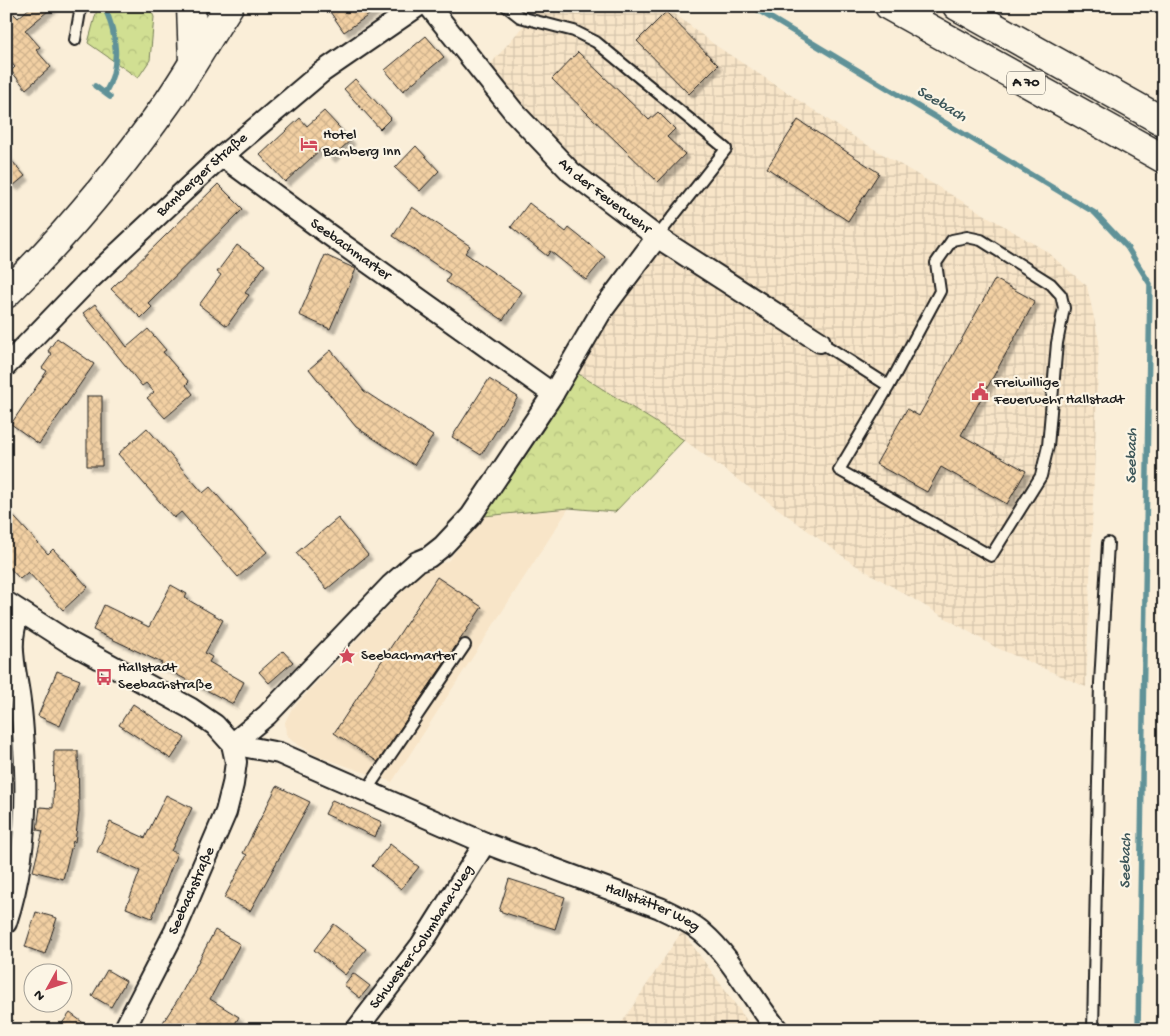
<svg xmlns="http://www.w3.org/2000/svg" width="1170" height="1036" font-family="'Gochi Hand',sans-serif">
	<defs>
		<pattern id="industrial-grid" width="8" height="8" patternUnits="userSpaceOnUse" patternTransform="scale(1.25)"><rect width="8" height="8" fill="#f8e5c8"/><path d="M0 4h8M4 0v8" fill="none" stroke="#d4c4ab"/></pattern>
		<pattern id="park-crowns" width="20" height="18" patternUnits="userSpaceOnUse" patternTransform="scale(1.25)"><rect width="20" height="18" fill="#d1df92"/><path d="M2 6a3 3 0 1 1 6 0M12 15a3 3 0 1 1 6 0" fill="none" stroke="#b3bf7d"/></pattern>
		<pattern id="building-cross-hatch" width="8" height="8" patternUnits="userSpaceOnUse" patternTransform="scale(1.25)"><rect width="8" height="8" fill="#f2d0a3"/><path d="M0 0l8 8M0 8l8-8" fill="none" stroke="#cfb28c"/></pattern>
		<filter id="shadow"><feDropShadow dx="4.5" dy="4.5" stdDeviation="1" flood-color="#0004"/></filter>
	</defs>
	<rect width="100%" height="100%" fill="#faeed8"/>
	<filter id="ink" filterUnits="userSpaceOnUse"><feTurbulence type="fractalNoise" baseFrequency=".02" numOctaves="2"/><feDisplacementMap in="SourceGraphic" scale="10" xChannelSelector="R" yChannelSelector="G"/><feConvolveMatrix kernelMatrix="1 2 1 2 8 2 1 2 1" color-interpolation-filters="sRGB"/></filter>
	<g filter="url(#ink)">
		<!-- built -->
		<path fill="#f8e5c8" d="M569 508 392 782 315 755 292 741 286 734 285 722 291 710 413 580 429 568 448 561 484 516Z"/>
		<!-- industrial -->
		<path fill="url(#industrial-grid)" d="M589 6H653L675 14 715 45 859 140 1046 251 1087 286 1099 341 1086 687 995 647 852 563 684 440 577 373 615 306 672 233 612 193 571 159 532 118 489 66 536 11 554 12Z
			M682 931 754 1030H617Z"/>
		<!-- park -->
		<path fill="url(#park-crowns)" stroke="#767e57" d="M98 6H149L154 17 150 60 138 78 88 43Z
			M577 373 684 440 615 512 569 508 484 516 545 427Z"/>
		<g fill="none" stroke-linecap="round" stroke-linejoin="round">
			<!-- stream -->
			<path stroke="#619298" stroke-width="5.5" d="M104 6C117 34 121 66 105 93
				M751 6 1095 213 1127 247 1150 284 1138 1030
				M95 86 110 97"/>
		</g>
		<!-- building -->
		<path fill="url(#building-cross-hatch)" stroke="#1c1c1c" filter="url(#shadow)" d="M6 6 18 18 32 6H54L25 30 40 47 36 50 51 67 26 89 11 71 15 67 6 57Z
			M326 6H382L344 32Z
			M666 12 718 65 689 94 637 41Z
			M426 36 444 57 403 91 385 70Z
			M578 52 649 120 658 112 675 129 667 137 685 154 658 182 552 79Z
			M355 79 391 118 380 129 344 89Z
			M324 111 351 140 331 158 322 148 285 182 260 155 300 118 307 126Z
			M798 120 879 173 848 221 767 168Z
			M416 146 439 171 420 191 395 168Z
			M6 154 25 176 13 186 6 178Z
			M218 184 243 209 148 303 152 307 141 318 111 289Z
			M529 203 566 232 569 228 605 257 586 280 550 251 547 256 511 227Z
			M412 207 470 246 465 253 522 292 503 320 446 282 450 274 393 236Z
			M237 245 265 265 245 293 249 295 227 326 199 305 221 275 217 272Z
			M325 255 356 269 330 329 299 315Z
			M995 279 1035 301 961 435 1026 471 1007 504 941 467 927 492 876 464 907 409 919 416Z
			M95 304 127 347 148 329 166 350 163 352 189 382 186 385 193 394 165 418 147 398 154 392 146 383 142 386 83 313Z
			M57 338 94 364 39 444 11 424 47 371 42 368 52 354 48 351Z
			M331 350 364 391 433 436 414 465 356 427 309 369Z
			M489 379 518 397 481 455 452 437Z
			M87 396H102V466H87Z
			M147 428 203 493 210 487 267 552 238 577 181 512 174 518 118 454Z
			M6 508 48 554 53 549 88 587 63 610 28 572 20 579 6 564Z
			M338 518 368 555 327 589 296 553Z
			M437 577 482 607 378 762 334 733Z
			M171 585 187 594 185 598 223 620 205 653 212 657 209 662 244 682 233 704 160 666 162 663 93 630 104 605 149 627Z
			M283 651 293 662 269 683 259 672Z
			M57 671 80 680 60 726 38 716Z
			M133 704 185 738 171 759 119 725Z
			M54 751H78L79 812 75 842 73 841 63 879 33 871 43 831 37 830 40 807 53 808Z
			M277 786 310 802 250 911 224 898 247 855 243 853Z
			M166 795 192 808 171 851 177 853 152 918 126 908 140 871 97 852 110 822 145 838Z
			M332 800 382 822 375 837 325 814Z
			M390 844 419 867 401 889 372 866Z
			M509 879 565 897 555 929 499 911Z
			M36 912 57 918 45 954 25 947Z
			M334 924 366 949 345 975 314 950Z
			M215 930 240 944 210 999 239 1017 231 1030H158L180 996Z
			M107 970 126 981 111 1007 92 996Z
			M353 973 370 986 360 998 344 985Z
			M70 1013 93 1030H57Z"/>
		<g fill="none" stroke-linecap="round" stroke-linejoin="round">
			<!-- lane casing -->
			<g stroke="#1c1c1c" stroke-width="14">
				<path id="lane" d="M506 6 520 17 574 31 596 42 726 149 657 237
					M75 40 81 6
					M820 342 889 386 839 470 991 556 1041 476 1048 446 1057 343 1064 308 1061 295 1051 284 981 240 967 237 952 240 936 263 940 291 889 386
					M366 791 465 645
					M1093 1030 1100 683 1108 543"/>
			</g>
			<!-- street casing -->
			<g stroke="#1c1c1c" stroke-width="24">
				<g id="street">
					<path id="s1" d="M429 6 514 112 571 172 657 237 820 342"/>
					<path id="s2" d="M222 156 328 234 553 394"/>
					<path id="s3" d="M6 366 87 282 213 164 322 72 418 6"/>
					<path d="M6 602 67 641 190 708 215 725 232 744 236 762 233 784 226 812 175 931 124 1030"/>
					<path d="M232 744 267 715 391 585 417 562 429 557 443 546 471 516 553 394 601 312 657 237"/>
					<path id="s4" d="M232 744 279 753 485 843 660 908C674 915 691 922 703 933 734 960 752 1000 778 1030"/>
					<path d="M6 923C22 874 27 821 25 769 24 746 23 723 20 701 16 669 6 642 20 612"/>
					<path id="s5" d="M356 1030 421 945 485 843"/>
				</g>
			</g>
			<!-- secondary casing -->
			<g stroke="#1c1c1c" stroke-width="31">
				<path id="secondary" d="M6 294C66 235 119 171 168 102 189 71 208 38 229 6"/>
			</g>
			<!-- highway casing -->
			<g stroke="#1c1c1c" stroke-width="31">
				<path id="highway" d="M191 6 193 62
					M889 6 1164 159
					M957 6 1164 122"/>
			</g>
			<!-- lane -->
			<use href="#lane" stroke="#fcf5e5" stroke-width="10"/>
			<!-- street -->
			<use href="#street" stroke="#fcf5e5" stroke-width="20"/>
			<!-- secondary -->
			<use href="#secondary" stroke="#fcf5e5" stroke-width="28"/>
			<!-- highway -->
			<use href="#highway" stroke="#fcf5e5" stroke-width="28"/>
		</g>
	</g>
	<!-- icons -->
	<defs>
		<g id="hotel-bare" transform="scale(1.35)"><path d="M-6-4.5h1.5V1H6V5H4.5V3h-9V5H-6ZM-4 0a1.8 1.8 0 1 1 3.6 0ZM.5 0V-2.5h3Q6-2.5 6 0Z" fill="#d1495b" stroke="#fcf5e5" stroke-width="2.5" paint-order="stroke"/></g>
		<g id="civic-bare" transform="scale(1.35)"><path d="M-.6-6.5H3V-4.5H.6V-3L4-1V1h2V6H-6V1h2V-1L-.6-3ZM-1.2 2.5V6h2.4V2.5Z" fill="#d1495b" stroke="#fcf5e5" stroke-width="2.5" paint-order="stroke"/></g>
		<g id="sight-bare" transform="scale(1.35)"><path d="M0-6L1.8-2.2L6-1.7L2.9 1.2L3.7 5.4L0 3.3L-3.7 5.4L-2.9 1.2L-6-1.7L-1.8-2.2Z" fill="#d1495b" stroke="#fcf5e5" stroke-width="2.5" paint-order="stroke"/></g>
		<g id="bus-bare" transform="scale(1.35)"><path d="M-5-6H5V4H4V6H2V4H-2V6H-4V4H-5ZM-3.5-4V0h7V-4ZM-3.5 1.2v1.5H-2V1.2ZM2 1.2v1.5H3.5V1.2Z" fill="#d1495b" stroke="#fcf5e5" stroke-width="2.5" paint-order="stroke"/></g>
	</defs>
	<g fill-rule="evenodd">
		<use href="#hotel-bare" x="309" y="144"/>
		<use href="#civic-bare" x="980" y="392"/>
		<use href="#sight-bare" x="347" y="656"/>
		<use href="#bus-bare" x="104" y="677"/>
	</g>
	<g text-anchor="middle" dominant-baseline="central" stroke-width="4.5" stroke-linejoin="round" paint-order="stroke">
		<!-- shield labels -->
		<rect fill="#fcf5e5" stroke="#5f5d58" stroke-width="1" x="1007" y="71.5" width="38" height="23" rx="4"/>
		<g font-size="14" font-weight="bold" fill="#1c1c1c">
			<text x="1026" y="83">A 70</text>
		</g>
		<!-- poi labels -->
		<g font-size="15" fill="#1c1c1c" stroke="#fcf5e5" text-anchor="start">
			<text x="323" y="135">Hotel<tspan x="323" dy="17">Bamberg Inn</tspan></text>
			<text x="994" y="383">Freiwillige<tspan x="994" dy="17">Feuerwehr Hallstadt</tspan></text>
			<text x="361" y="656">Seebachmarter</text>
			<text x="118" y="668">Hallstadt<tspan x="118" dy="17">Seebachstraße</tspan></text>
		</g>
		<!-- street labels -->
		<g font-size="15" fill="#1c1c1c" stroke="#fcf5e5">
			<text stroke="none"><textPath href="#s3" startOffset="274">Bamberger Straße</textPath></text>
			<text stroke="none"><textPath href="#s1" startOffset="260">An der Feuerwehr</textPath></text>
			<text stroke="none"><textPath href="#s2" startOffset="159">Seebachmarter</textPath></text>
			<text transform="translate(192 891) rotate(-66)">Seebachstraße</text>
			<text stroke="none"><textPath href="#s4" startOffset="452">Hallstätter Weg</textPath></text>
			<text stroke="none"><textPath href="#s5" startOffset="114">Schwester-Columbana-Weg</textPath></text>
		</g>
		<!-- water labels -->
		<g font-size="16" font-style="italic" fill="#3e575a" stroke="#fcf5e5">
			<text transform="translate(941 105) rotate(31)">Seebach</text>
			<text transform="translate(1133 456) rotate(-89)">Seebach</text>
			<text transform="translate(1127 861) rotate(-89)">Seebach</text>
		</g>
	</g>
	<!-- margin -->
	<rect width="1170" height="1036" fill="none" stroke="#fcf5e5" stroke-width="25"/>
	<rect x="12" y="12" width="1145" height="1011" fill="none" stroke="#1c1c1c" stroke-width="2" filter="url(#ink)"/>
	<!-- north arrow -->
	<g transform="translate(48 988) rotate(230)"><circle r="24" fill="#fcf5e5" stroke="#a29e95"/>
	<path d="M0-4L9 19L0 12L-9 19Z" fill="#d1495b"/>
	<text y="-8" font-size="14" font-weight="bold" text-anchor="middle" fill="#1c1c1c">N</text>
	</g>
</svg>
